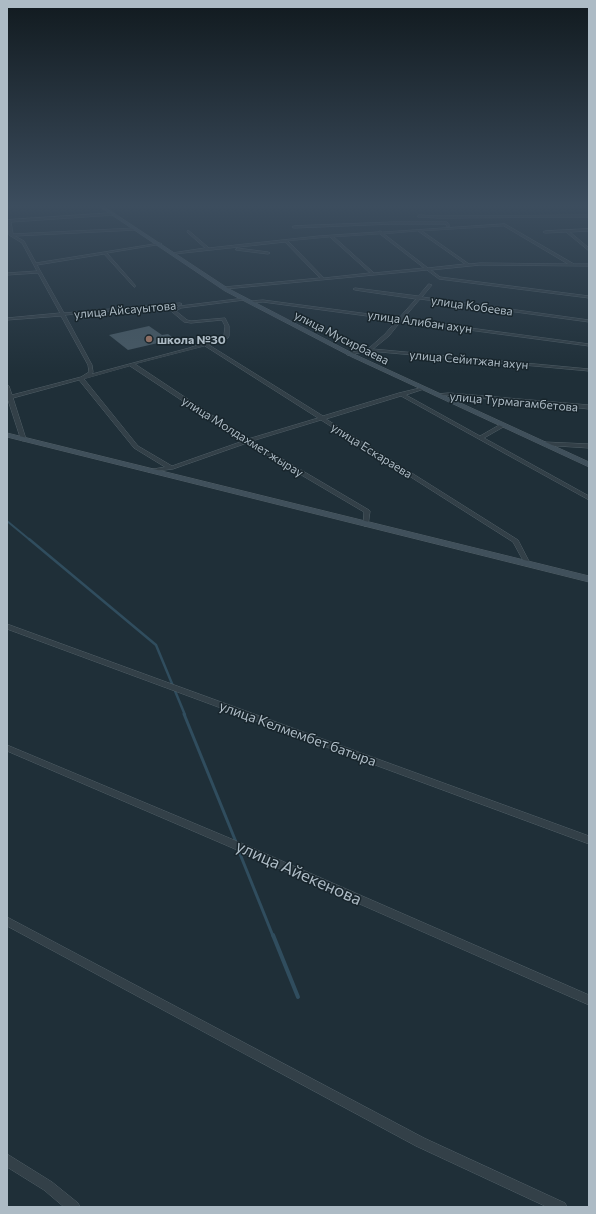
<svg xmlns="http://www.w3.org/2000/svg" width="596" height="1214" font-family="Commissioner,sans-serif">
	<rect width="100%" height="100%" fill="#1f2f38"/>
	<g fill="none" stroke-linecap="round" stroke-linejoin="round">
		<!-- stream-far3 -->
		<path stroke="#304d5e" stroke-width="2" d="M7 521 30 540"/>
		<!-- stream-far2 -->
		<path stroke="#304d5e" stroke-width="2.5" d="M29 539 156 645 185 715"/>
		<!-- stream-far1 -->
		<path stroke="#304d5e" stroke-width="3" d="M184 714 236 842
			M238 849 273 936"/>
		<!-- stream -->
		<path stroke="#304d5e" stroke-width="4" d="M273 935 298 997"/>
	</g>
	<!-- building -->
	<path fill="#475964" d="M149 326 162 335 168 334 175 339 128 350 109 335Z"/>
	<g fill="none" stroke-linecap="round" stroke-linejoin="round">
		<!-- street casing -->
		<g stroke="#505e66" stroke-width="1">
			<path id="street" d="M113 213 114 215 11 222 13 234 136 228 138 229 136 230 15 236 24 241 36 263 160 243 162 244 107 253 135 285V287H134L104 254 37 265 64 313 180 303 182 304 180 305 65 315 92 365 93 372 92 374 189 348 224 336 225 326 222 320 191 323 184 322 171 311 180 306 245 298V300H244L181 308 176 311 187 320 191 321 225 318 229 326V336L228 338 209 345 323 416 399 393 424 387V389L406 395 480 436 501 424H505V426L484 438 589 496V500L401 396 326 419 518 540 531 565 530 566H526L513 542 321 420 252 441 369 510 370 511 368 526H364L363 525 364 512 247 443 173 469 148 472V470L165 467 134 448 79 380 13 398 26 439 23 441 21 440 7 397V385L9 386 12 395 81 377 89 372 88 365 61 316 7 320V318L60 313 38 273 7 275V273L37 271 22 243 9 235 7 220ZM205 346 318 418 248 439 135 364ZM130 366 243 441 172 466 138 446 84 379Z
				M419 215 439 216 589 215V217L439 218 418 217Z
				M393 222H447L450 226 447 227 446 224H393L294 228 292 227 294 226Z
				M505 224 574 264H589V266L480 265 431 270 440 277 589 296V298L439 279 427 270 225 289H224V287L320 278 285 242 174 254 172 253 205 248 187 232 188 230 209 248 319 236 378 232 380 231 382 232ZM504 226 568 264 480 263 469 264 422 231ZM418 231 465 264 428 268 384 234ZM380 234 424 268 374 273 334 237ZM330 237 370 273 324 278 288 241Z
				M589 229V231L570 232 589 248V251L566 232 545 233 543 232 545 231Z
				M237 248 268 252 270 253 268 254 236 250Z
				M429 284 432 285 422 297 589 320V322L420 299 403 319 589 344V346L401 321 389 336 373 349 589 369V371L369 351 349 355H347V353L368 349 385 334 397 320 263 302 250 303 248 302 250 301 263 300 399 318 416 299 355 290 353 289 355 288 418 296Z
				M449 393 589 405V409L449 395 438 396 436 395 438 394Z
				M544 442 589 444V448L542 445V443Z
				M7 624 589 836V844L7 629Z
				M7 745 234 840 589 995V1005L228 846 7 751Z
				M7 917 424 1138 565 1203 567 1207H547L416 1146 7 926Z
				M7 1154 52 1182 78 1203 80 1207H64L44 1190 7 1167Z"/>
		</g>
		<!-- secondary casing -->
		<g stroke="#505e66" stroke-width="1">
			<path id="secondary" d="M100 204H104L103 206 229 289 356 355 589 462V467L352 357 225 291 100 207Z
				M7 433 589 576V582L7 437Z"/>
		</g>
		<!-- street -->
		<use href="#street" fill="#334048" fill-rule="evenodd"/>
		<!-- secondary -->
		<use href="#secondary" fill="#40505b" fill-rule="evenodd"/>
	</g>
	<!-- sky -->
	<linearGradient id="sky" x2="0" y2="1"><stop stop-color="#111a1f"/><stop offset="0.55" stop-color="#3c4d5e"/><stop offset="1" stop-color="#3c4d5e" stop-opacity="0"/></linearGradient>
	<rect width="596" height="374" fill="url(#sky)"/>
	<!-- markers -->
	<circle fill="#8d6e63" stroke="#18252c" stroke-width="1.5" cx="149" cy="339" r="4"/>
	<g text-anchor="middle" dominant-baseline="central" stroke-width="3" stroke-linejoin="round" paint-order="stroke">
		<!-- far-street labels -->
		<g font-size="12" fill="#adbbc5" stroke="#18252c">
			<text transform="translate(472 305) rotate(8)">улица Кобеева</text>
			<text transform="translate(125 309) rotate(-5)">улица Айсауытова</text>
			<text transform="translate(420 321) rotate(8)">улица Алибан ахун</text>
			<text transform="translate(342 337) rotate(27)">улица Мусирбаева</text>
			<text transform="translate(469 359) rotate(5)">улица Сейитжан ахун</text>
			<text transform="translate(514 401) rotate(5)">улица Турмагамбетова</text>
			<text transform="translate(243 436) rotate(32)">улица Молдахмет жырау</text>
			<text transform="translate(372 450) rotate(32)">улица Ескараева</text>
		</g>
		<!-- far-poi labels -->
		<g font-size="12" font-weight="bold" fill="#adbbc5" stroke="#18252c" text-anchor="start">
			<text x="157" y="339">школа №30</text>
		</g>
		<!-- street labels -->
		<g font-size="14" fill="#adbbc5" stroke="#18252c">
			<text transform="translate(298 733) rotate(20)">улица Келмембет батыра</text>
		</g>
		<!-- near-street labels -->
		<g font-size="17" fill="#adbbc5" stroke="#18252c">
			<text transform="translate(299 872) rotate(24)">улица Айекенова</text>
		</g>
	</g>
	<!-- border -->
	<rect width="596" height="1214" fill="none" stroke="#adbbc5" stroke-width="16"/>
</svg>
